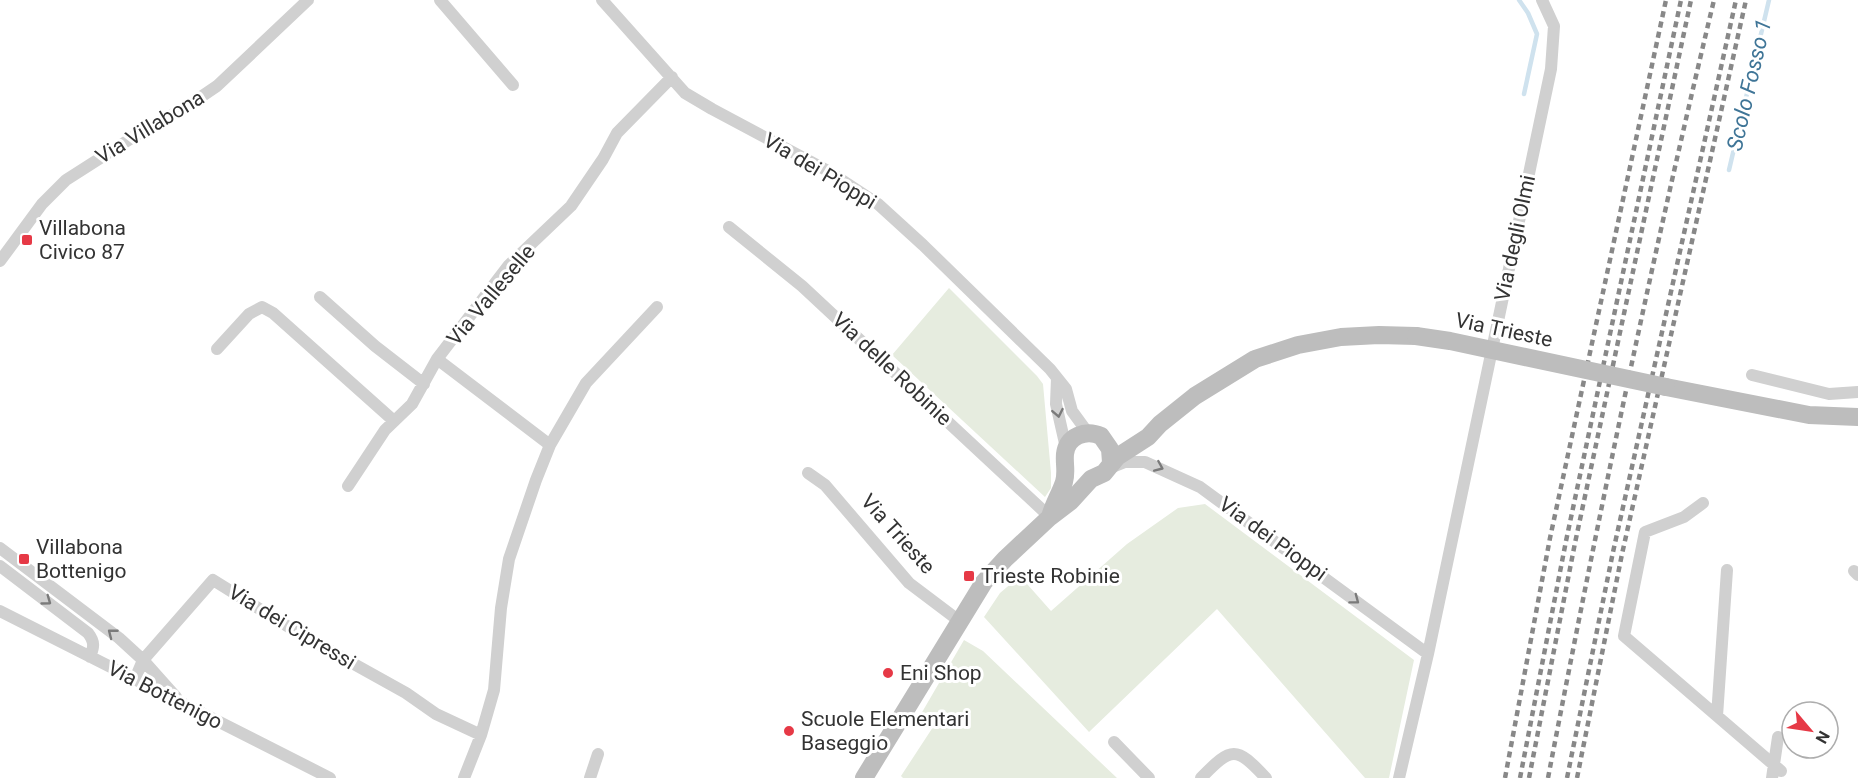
<svg xmlns="http://www.w3.org/2000/svg" width="1858" height="778" font-family="Roboto,sans-serif">
	<rect width="100%" height="100%" fill="#fff"/>
	<!-- grass -->
	<path fill="#e6ecdf" d="M949 288 1037 376 1043 384 1051 473V488L1045 497 892 355Z
		M1205 504 1414 660 1389 778H1365L1217 609 1089 732 984 617 1000 593 1020 576 1051 611 1127 544 1178 508Z
		M964 640 983 651 1117 778H903L901 776 935 724 921 714Z"/>
	<g fill="none" stroke-linecap="round" stroke-linejoin="round">
		<!-- stream -->
		<path stroke="#cfe2ee" stroke-width="4.5" d="M1519 0 1528 13 1537 34 1524 94
			M1729 170 1769 0"/>
		<!-- street -->
		<path stroke="#d0d0d0" stroke-width="12" d="M440 0 513 85
			M602 0 685 93 712 109 828 171 878 204 923 245 1050 369 1066 389 1072 411 1088 433
			M729 227 802 286 1050 517
			M0 261 42 204 66 180 138 134 189 105 217 86 308 0
			M320 297 375 346 424 384
			M217 349 249 314 262 307 273 313 394 421
			M437 359 550 445
			M1752 375 1829 394 1858 392
			M1057 378 1056 404 1066 448
			M1110 468 1125 462H1145L1200 487 1428 654
			M808 473 825 485 909 583 958 620
			M348 486 385 430 412 404 437 359 509 265 571 206 603 159 617 133 672 77
			M1703 503 1684 517 1645 532 1624 636 1781 771
			M0 548 119 638 143 660 176 697
			M0 566 88 633C95 642 94 647 90 657
			M1854 571 1858 575
			M0 611 330 778
			M135 679 143 660 213 580 300 634 406 693 436 714 481 735
			M1717 716 1727 570
			M1114 742 1149 778
			M464 778 481 735 494 690 501 608 509 559 536 480 550 445 586 383 657 307
			M590 778 598 754
			M1201 778C1232 746 1236 746 1266 778
			M1399 778 1428 654 1551 69 1554 26 1542 0
			M1772 778 1778 737"/>
		<!-- secondary -->
		<path stroke="#bdbdbd" stroke-width="18" d="M1666 387 1809 415 1858 417
			M1050 517C1053 505 1060 494 1064 482 1067 472 1064 464 1065 454 1067 436 1086 429 1101 436L1110 449 1111 462
			M864 778 984 582 1005 559 1050 517 1071 501 1091 479 1104 473 1117 457 1148 437 1160 424 1195 396 1255 359 1298 345 1341 337 1379 335 1416 336"/>
		<!-- rail -->
		<path stroke="#888" stroke-width="4.5" stroke-dasharray="6 4.5" stroke-linecap="butt" d="M1505 778 1550 538 1666 0
			M1520 778 1566 541 1681 0
			M1529 778 1575 543 1691 0
			M1548 778C1598 518 1652 258 1714 0
			M1567 778 1613 552 1736 0
			M1577 778 1622 554 1746 0"/>
		<!-- secondary-bridge -->
		<path stroke="#bdbdbd" stroke-width="18" d="M1416 336 1450 341 1666 387"/>
	</g>
	<!-- one-way arrows -->
	<defs><path id="oneway-chevron" d="M-2-3.5L2.5 0L-2 3.5" fill="none" stroke-width="1.6" stroke-linecap="round" stroke-linejoin="round" transform="scale(1.5)"/></defs>
	<g stroke="#7a7a7a">
		<use href="#oneway-chevron" transform="translate(1058 413) rotate(79)"/>
		<use href="#oneway-chevron" transform="translate(1159 467) rotate(23)"/>
		<use href="#oneway-chevron" transform="translate(1355 600) rotate(37)"/>
		<use href="#oneway-chevron" transform="translate(47 601) rotate(36)"/>
		<use href="#oneway-chevron" transform="translate(112 633) rotate(-142)"/>
	</g>
	<!-- markers -->
	<g fill="#e63946" stroke="#fff" stroke-width="2">
		<rect x="21" y="234" width="12" height="12" rx="3"/>
		<rect x="18" y="553" width="12" height="12" rx="3"/>
		<rect x="963" y="570" width="12" height="12" rx="3"/>
		<circle cx="888" cy="673" r="6"/>
		<circle cx="789" cy="731" r="6"/>
	</g>
	<g text-anchor="middle" dominant-baseline="central" stroke-width="6" stroke-linejoin="round" paint-order="stroke">
		<!-- street labels -->
		<g font-size="21" fill="#333" stroke="#fff">
			<text transform="translate(150 127) rotate(-31)">Via Villabona</text>
			<text transform="translate(820 171) rotate(31)">Via dei Pioppi</text>
			<text transform="translate(1515 238) rotate(-78)">Via degli Olmi</text>
			<text transform="translate(491 295) rotate(-50)">Via Valleselle</text>
			<text transform="translate(1504 330) rotate(12)">Via Trieste</text>
			<text transform="translate(892 369) rotate(43)">Via delle Robinie</text>
			<text transform="translate(898 534) rotate(48)">Via Trieste</text>
			<text transform="translate(1273 539) rotate(36)">Via dei Pioppi</text>
			<text transform="translate(292 627) rotate(31)">Via dei Cipressi</text>
			<text transform="translate(165 695) rotate(27)">Via Bottenigo</text>
		</g>
		<!-- poi labels -->
		<g font-size="21" fill="#333" stroke="#fff" text-anchor="start">
			<text x="39" y="228">Villabona<tspan x="39" dy="24">Civico 87</tspan></text>
			<text x="36" y="547">Villabona<tspan x="36" dy="24">Bottenigo</tspan></text>
			<text x="981" y="576">Trieste Robinie</text>
			<text x="900" y="673">Eni Shop</text>
			<text x="801" y="719">Scuole Elementari<tspan x="801" dy="24">Baseggio</tspan></text>
		</g>
		<!-- water labels -->
		<g font-size="22" font-style="italic" fill="#3f7597" stroke="#fff">
			<text transform="translate(1749 85) rotate(-77)">Scolo Fosso 1</text>
		</g>
	</g>
	<!-- north arrow -->
	<g transform="translate(1810 730) rotate(119)"><circle r="28" fill="#ffffff" stroke="#adadad" stroke-width="1.5"/>
	<path d="M0-4.5L10 22L0 15L-10 22Z" fill="#e63946"/>
	<text y="-9" font-size="16" font-weight="bold" text-anchor="middle" fill="#333333">N</text>
	</g>
</svg>
